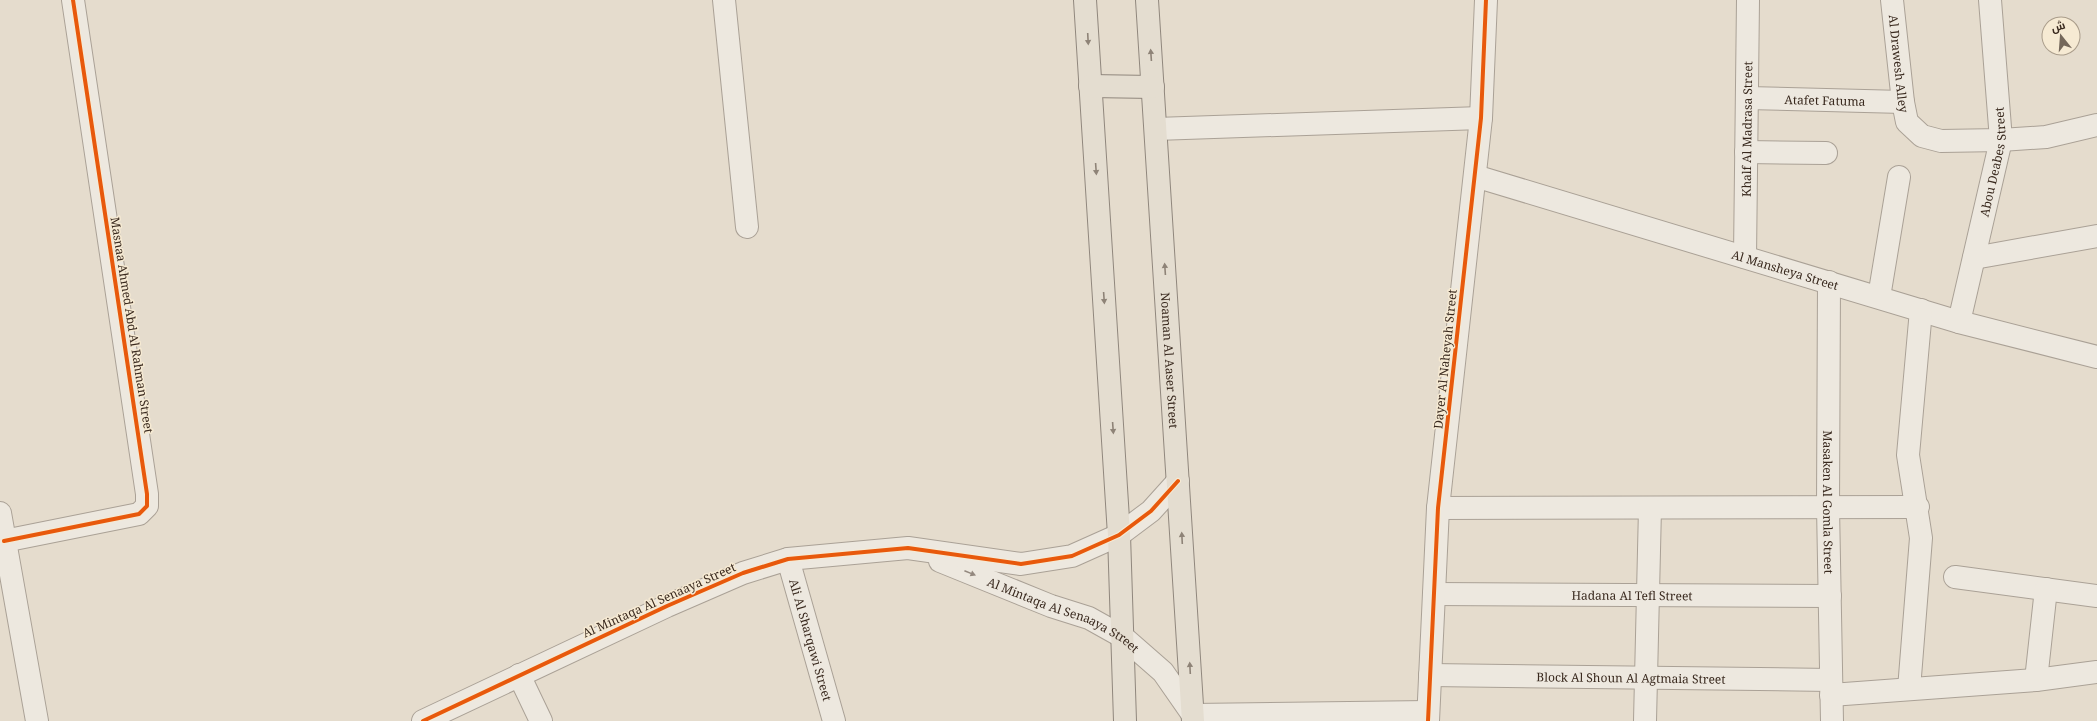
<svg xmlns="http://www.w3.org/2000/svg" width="2097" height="721" font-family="'Noto Serif',Cairo,serif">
	<rect width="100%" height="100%" fill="#e5dccd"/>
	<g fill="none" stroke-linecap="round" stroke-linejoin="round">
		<!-- minor casing -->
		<g stroke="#aaa196" stroke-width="24">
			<g id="minor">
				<path d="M724 0 747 227"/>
				<path id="s1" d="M1892 0 1903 102 1907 122 1922 136 1941 141 2001 140 2046 137 2097 125"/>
				<path id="s2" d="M1747 98 1903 102"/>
				<path d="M1156 129 1481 118"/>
				<path d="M1746 152 1826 153"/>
				<path id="s3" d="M1475 176 1959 322 2097 357"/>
				<path id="s4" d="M1745 257 1748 0"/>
				<path d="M1974 258 2097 236"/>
				<path id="s5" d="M1829 282 1828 507 1832 721"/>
				<path d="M1879 297 1899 177"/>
				<path id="s6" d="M1959 322 2001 140 1990 0"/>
				<path d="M1438 508 1918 507"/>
				<path d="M0 513 37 721"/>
				<path d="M4 541 139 514 147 506V494L73 0"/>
				<path id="s7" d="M788 559 834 721"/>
				<path id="s8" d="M940 561 1051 606 1089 618 1123 637 1163 672 1193 715 1428 712"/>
				<path d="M1955 577 2097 596"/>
				<path id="s9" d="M1434 594 1830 596"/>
				<path d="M519 675 541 721"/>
				<path id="s10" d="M1430 675 1831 680"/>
				<path d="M2036 680 2046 589"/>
				<path d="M1909 689 1921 538 1908 455 1921 310"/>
				<path d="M1831 695 2036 680 2097 672"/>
				<path d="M423 721 667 606 743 573 788 559 908 548 1021 564 1072 556 1119 535 1151 511 1178 481"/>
				<path d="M1428 721 1438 508 1481 118 1486 0"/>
				<path d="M1645 721 1650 508"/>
			</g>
		</g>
		<!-- major casing -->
		<g stroke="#90877d" stroke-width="24">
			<g id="major">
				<path d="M1085 0 1119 535 1125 721"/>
				<path id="s11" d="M1147 0 1193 721"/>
				<path d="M1090 86 1153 87"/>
			</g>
		</g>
		<!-- minor -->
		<use href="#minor" stroke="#ede8df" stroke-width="22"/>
		<!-- major -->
		<use href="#major" stroke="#e4ddd0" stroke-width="22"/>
		<!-- cycleway casing -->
		<g stroke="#f6ead3" stroke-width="6">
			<path id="cycleway" d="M4 541 139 514 147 506V494L73 0
				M423 721 667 606 743 573 788 559 908 548 1021 564 1072 556 1119 535 1151 511 1178 481
				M1428 721 1438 508 1481 118 1486 0"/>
		</g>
		<!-- cycleway -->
		<use href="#cycleway" stroke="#e8590c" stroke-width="4"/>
	</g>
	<!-- one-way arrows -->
	<defs><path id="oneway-solid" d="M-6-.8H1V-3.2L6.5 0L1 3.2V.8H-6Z"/></defs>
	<g fill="#8e8377">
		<use href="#oneway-solid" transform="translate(1088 39) rotate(87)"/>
		<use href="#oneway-solid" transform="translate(1151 55) rotate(-94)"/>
		<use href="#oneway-solid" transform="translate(1096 169) rotate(86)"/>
		<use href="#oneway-solid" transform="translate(1165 269) rotate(-94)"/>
		<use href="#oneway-solid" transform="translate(1104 298) rotate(86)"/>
		<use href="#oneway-solid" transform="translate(1113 428) rotate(86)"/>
		<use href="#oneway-solid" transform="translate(1182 538) rotate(-93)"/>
		<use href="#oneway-solid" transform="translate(1190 668) rotate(-93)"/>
	</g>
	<use fill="#93887e" href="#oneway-solid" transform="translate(970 573) rotate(22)"/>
	<g text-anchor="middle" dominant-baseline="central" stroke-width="3" stroke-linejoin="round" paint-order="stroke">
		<!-- street labels -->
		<g font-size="12" fill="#39291e" stroke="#f6ead3">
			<text stroke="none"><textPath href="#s1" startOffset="64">Al Drawesh Alley</textPath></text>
			<text stroke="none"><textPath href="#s2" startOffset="78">Atafet Fatuma</textPath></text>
			<text stroke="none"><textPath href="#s4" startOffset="128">Khalf Al Madrasa Street</textPath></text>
			<text stroke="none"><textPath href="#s6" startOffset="164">Abou Deabes Street</textPath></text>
			<text stroke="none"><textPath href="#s3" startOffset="324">Al Mansheya Street</textPath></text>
			<text transform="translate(132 325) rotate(81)">Masnaa Ahmed Abd Al Rahman Street</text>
			<text transform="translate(1445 359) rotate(-84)">Dayer Al Naheyah Street</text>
			<text stroke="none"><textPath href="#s11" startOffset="361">Noaman Al Aaser Street</textPath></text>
			<text stroke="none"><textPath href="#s5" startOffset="220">Masaken Al Gomla Street</textPath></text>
			<text stroke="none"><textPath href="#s9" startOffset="198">Hadana Al Tefl Street</textPath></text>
			<text transform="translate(659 600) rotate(-24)">Al Mintaqa Al Senaaya Street</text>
			<text stroke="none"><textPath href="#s8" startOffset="135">Al Mintaqa Al Senaaya Street</textPath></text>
			<text stroke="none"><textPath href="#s7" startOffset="84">Ali Al Sharqawi Street</textPath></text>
			<text stroke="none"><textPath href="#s10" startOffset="201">Block Al Shoun Al Agtmaia Street</textPath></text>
		</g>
	</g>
	<!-- north arrow -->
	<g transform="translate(2061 36) rotate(343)"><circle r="19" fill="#f6ead3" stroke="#aa9d8b"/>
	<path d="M0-3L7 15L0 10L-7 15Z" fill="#75685b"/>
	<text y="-6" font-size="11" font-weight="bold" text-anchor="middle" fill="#39291e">ش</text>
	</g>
</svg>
